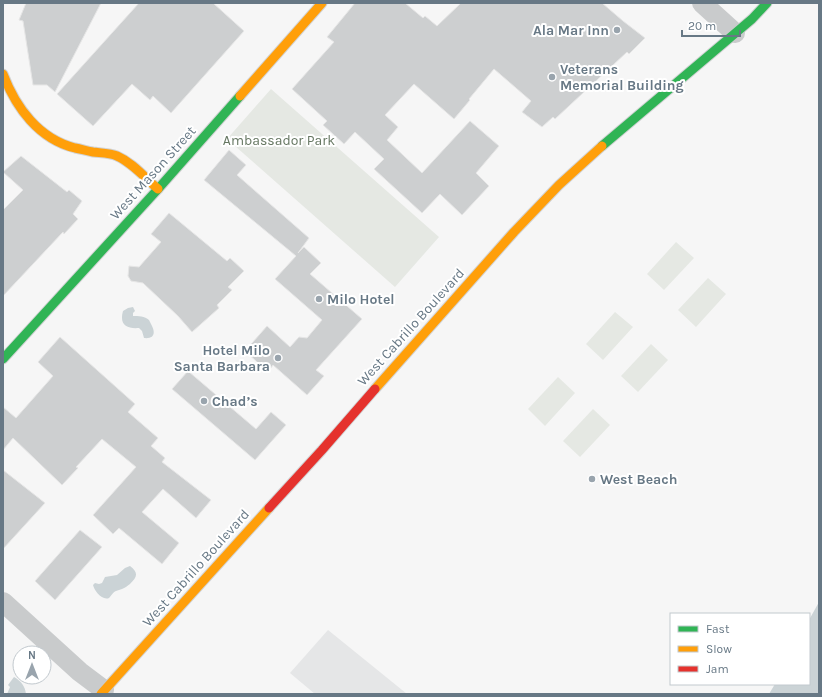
<svg xmlns="http://www.w3.org/2000/svg" width="822" height="697" font-family="Karla,sans-serif">
	<rect width="100%" height="100%" fill="#f6f6f6"/>
	<!-- built -->
	<path fill="#e5e6e7" d="M328 630 407 694H315L290 673Z"/>
	<!-- green -->
	<path fill="#e5e8e3" d="M271 89 439 237 395 287 227 139Z
		M676 242 694 258 664 290 647 274Z
		M708 278 726 294 696 327 678 310Z
		M615 312 633 327 603 360 586 344Z
		M651 344 668 360 638 392 621 376Z
		M558 377 575 393 545 426 528 409Z
		M593 409 610 425 580 457 563 441Z"/>
	<!-- water -->
	<path fill="#cbd3d6" d="M133 307 135 311 133 313V316C138 316 145 316 149 320 150 322 151 324 152 326 156 334 153 339 144 338L142 331 139 328C127 329 119 325 123 311L128 308Z
		M130 566C139 573 137 577 130 584 127 586 125 588 122 589 120 590 118 590 116 591 113 592 111 596 109 598 102 601 94 590 93 585L95 583 99 584 102 583 105 577 117 575 125 568Z
		M819 602V694H769L775 684H809V620Z
		M14 677C21 681 25 686 26 694H3V693L7 694 10 687 8 685Z"/>
	<!-- building -->
	<path fill="#cdcfd0" stroke="#e6e6e6" d="M26 3H101L55 92 47 85H33L23 21 19 20Z
		M139 3H213L244 31 171 113 153 96 150 100 132 84 93 126 57 94Z
		M355 3H405L423 18 425 16 437 26 461 3H602L623 21 645 38 629 54 627 52 555 119 553 117 542 127 522 112 531 101 494 69 469 99 470 100 454 119 414 84 385 115 398 127 387 140 422 173 470 121 499 146 476 173 489 186 462 215 440 194 422 213 374 169 384 159 355 132 344 144 323 125 327 121 292 89 334 42 327 37Z
		M229 150 246 165 237 175 309 238 298 253 304 247 321 263 310 274 362 319 316 370 324 376 307 395 273 365 268 372 245 351 267 326 290 347 299 337 307 338 322 320 275 279 296 256 204 180Z
		M21 156 67 192 69 190 82 201 73 214 78 219 64 234 63 232 3 296V210L23 190 3 172Z
		M169 213 227 261 230 258 244 271 228 287 232 290 217 305 219 308 192 332 178 316 143 283 131 281 128 276 129 266 139 267 161 242 151 234Z
		M60 337 135 404 128 412 158 438 151 446 165 458 162 462 211 500 196 518 163 489 142 512 179 543 162 564 119 528 113 534 93 515 136 467 102 439 76 467 78 468 62 485 13 438 3 450V407L16 418 53 376 38 362Z
		M188 371 256 429 271 412 286 425 255 460 172 389Z
		M3 470 45 503 3 549Z
		M80 530 102 547 55 600 35 581Z"/>
	<g fill="none" stroke-linecap="round" stroke-linejoin="round">
		<!-- fast casing -->
		<g stroke="#d2d3d4" stroke-width="11">
			<path id="fast" d="M602 146 752 19 767 3
				M3 359 158 189 240 96"/>
		</g>
		<!-- slow casing -->
		<g stroke="#d2d3d4" stroke-width="11">
			<path id="slow" d="M3 74C16 108 39 139 75 148 81 149 87 151 93 152 101 153 110 153 117 156 133 163 145 178 158 189
				M240 96 322 3
				M375 389 514 232 559 185 602 146
				M101 694 269 508"/>
		</g>
		<!-- jam casing -->
		<g stroke="#d2d3d4" stroke-width="11">
			<path id="jam" d="M269 508 322 450 375 389"/>
		</g>
		<!-- street -->
		<path stroke="#c9cbcc" stroke-width="20" d="M702 3 735 33
			M3 602 80 672 104 690"/>
		<!-- fast -->
		<use href="#fast" stroke="#30b455" stroke-width="9"/>
		<!-- slow -->
		<use href="#slow" stroke="#ff9f0a" stroke-width="9"/>
		<!-- jam -->
		<use href="#jam" stroke="#e5322d" stroke-width="9"/>
	</g>
	<!-- markers -->
	<g fill="#99a4ad" stroke="#fff" stroke-width="1.5">
		<circle cx="617" cy="30" r="4"/>
		<circle cx="552" cy="77" r="4"/>
		<circle cx="319" cy="299" r="4"/>
		<circle cx="278" cy="358" r="4"/>
		<circle cx="204" cy="401" r="4"/>
		<circle cx="592" cy="479" r="4"/>
	</g>
	<g text-anchor="middle" dominant-baseline="central" stroke-width="4" stroke-linejoin="round" paint-order="stroke">
		<!-- poi labels -->
		<g font-size="14" font-weight="bold" fill="#677885" stroke="#fff" text-anchor="start">
			<text x="609" y="30" text-anchor="end">Ala Mar Inn</text>
			<text x="560" y="69">Veterans<tspan x="560" dy="16">Memorial Building</tspan></text>
			<text x="327" y="299">Milo Hotel</text>
			<text x="270" y="350" text-anchor="end">Hotel Milo<tspan x="270" dy="16">Santa Barbara</tspan></text>
			<text x="212" y="401">Chad’s</text>
			<text x="600" y="479">West Beach</text>
		</g>
		<!-- park labels -->
		<g font-size="14" fill="#667762" stroke="#fff">
			<text x="279" y="140">Ambassador Park</text>
		</g>
		<!-- street labels -->
		<g font-size="14" fill="#677885" stroke="#fff">
			<text transform="translate(153 173) rotate(-48)">West Mason Street</text>
			<text transform="translate(411 327) rotate(-48)">West Cabrillo Boulevard</text>
			<text transform="translate(196 568) rotate(-48)">West Cabrillo Boulevard</text>
		</g>
	</g>
	<!-- border -->
	<rect width="822" height="697" fill="none" stroke="#677885" stroke-width="8"/>
	<!-- legend -->
	<rect x="670" y="613" width="140" height="72" fill="#ffffff" stroke="#c2c9ce"/>
	<rect x="678" y="626" width="20" height="6" fill="#30b455" stroke="#c2c9ce"/>
	<text x="706" y="633" font-size="12" fill="#677885">Fast</text>
	<rect x="678" y="646" width="20" height="6" fill="#ff9f0a" stroke="#c2c9ce"/>
	<text x="706" y="653" font-size="12" fill="#677885">Slow</text>
	<rect x="678" y="666" width="20" height="6" fill="#e5322d" stroke="#c2c9ce"/>
	<text x="706" y="673" font-size="12" fill="#677885">Jam</text>
	<!-- north arrow -->
	<g transform="translate(32 665)"><circle r="19" fill="#ffffff" stroke="#c2c9ce"/>
	<path d="M0-3L7 15L0 10L-7 15Z" fill="#99a4ad"/>
	<text y="-6" font-size="11" font-weight="bold" text-anchor="middle" fill="#677885">N</text>
	</g>
	<!-- scale -->
	<path d="M682 30v6h58v-6" fill="none" stroke="#677885" stroke-width="2"/>
	<text x="688" y="30" font-size="12" fill="#677885" stroke="#ffffff" stroke-width="3" paint-order="stroke">20 m</text>
</svg>
